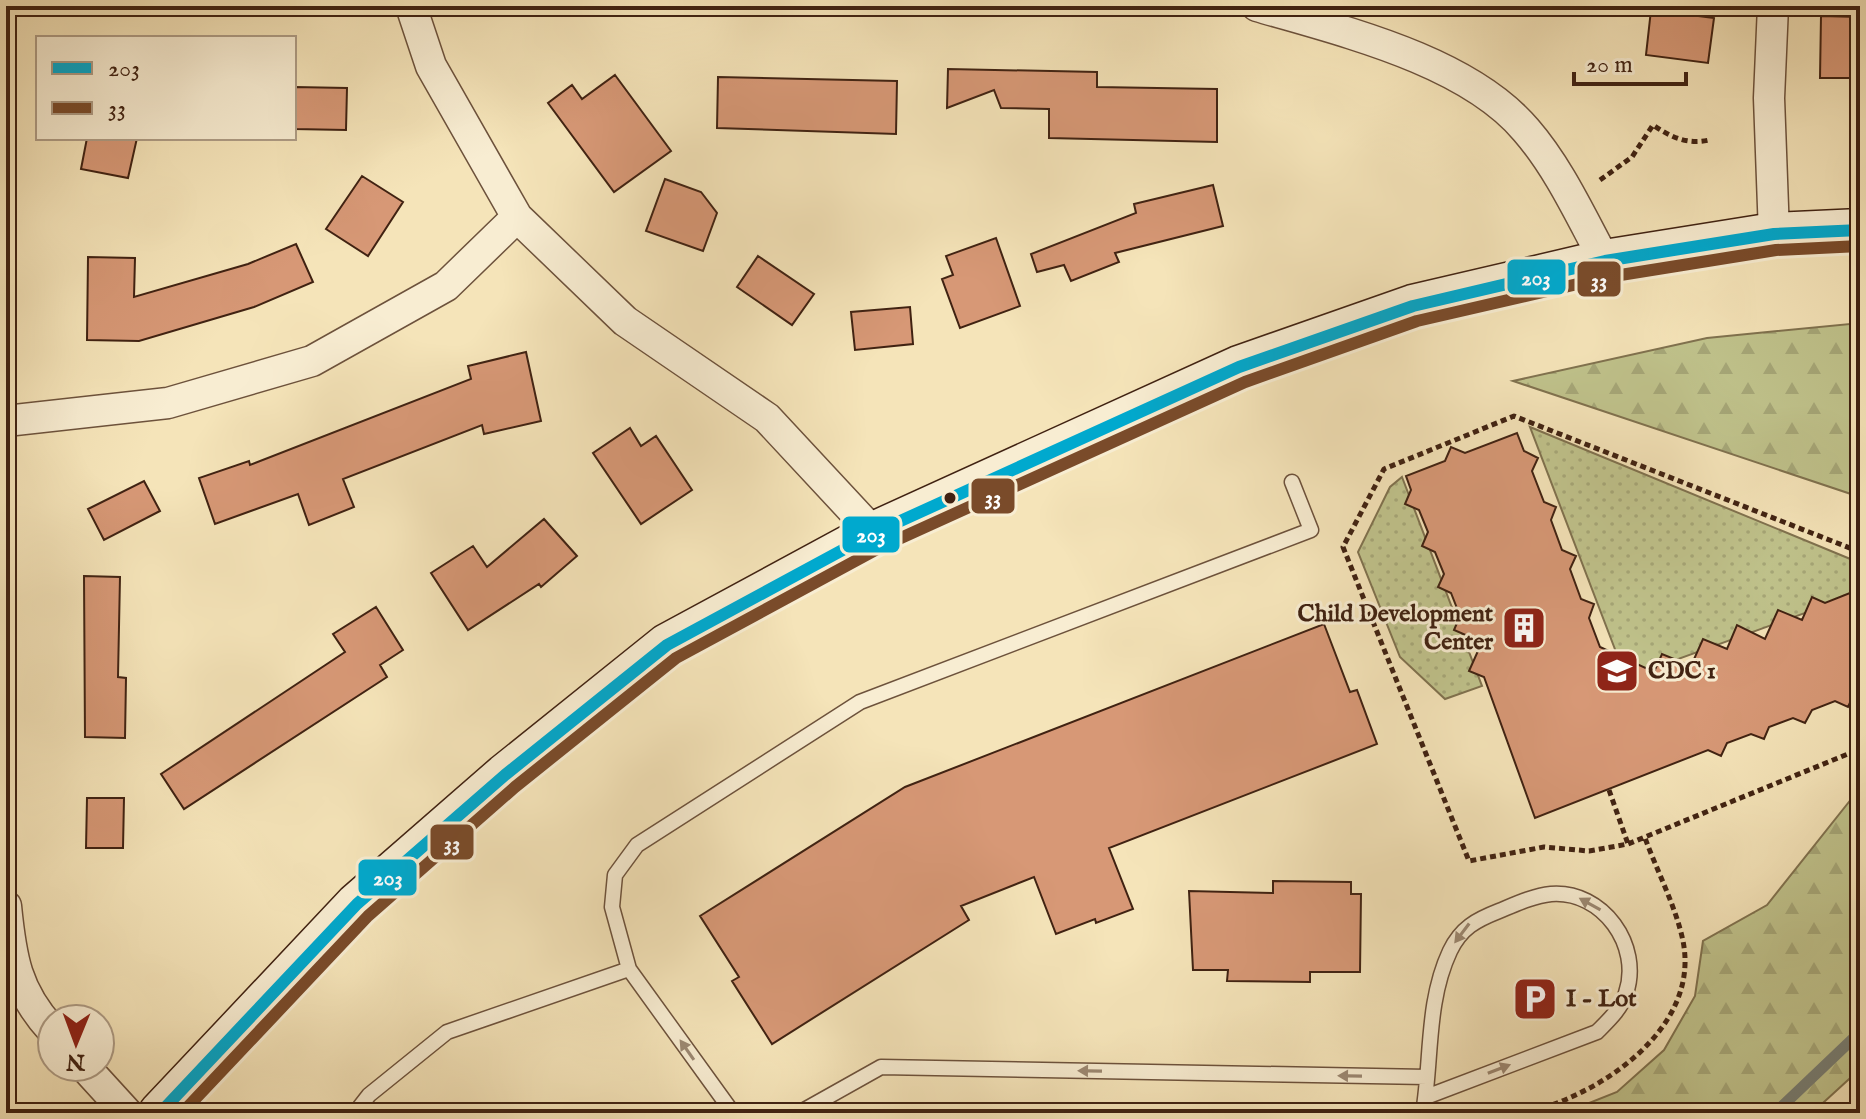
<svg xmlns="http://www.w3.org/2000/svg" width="1866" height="1119" font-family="'IM FELL English',serif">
	<defs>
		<pattern id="green-dots" width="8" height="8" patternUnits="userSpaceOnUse" patternTransform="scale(2)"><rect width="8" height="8" fill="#c0c38c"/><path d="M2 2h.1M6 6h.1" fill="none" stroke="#a6a778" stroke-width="1.8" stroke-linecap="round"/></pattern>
		<pattern id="forest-firs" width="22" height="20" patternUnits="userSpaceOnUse" patternTransform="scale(2)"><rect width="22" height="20" fill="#c0c38c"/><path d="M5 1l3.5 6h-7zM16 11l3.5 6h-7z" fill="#a6a778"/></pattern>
	</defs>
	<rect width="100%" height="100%" fill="#f5e4b9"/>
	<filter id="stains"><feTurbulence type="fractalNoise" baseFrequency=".0025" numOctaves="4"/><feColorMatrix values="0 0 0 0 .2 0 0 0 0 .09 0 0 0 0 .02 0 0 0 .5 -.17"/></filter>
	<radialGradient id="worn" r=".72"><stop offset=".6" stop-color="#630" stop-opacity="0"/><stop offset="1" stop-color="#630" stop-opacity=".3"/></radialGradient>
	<!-- green -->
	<path fill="url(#green-dots)" stroke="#80724f" stroke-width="2" d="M1530 427 1860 563V593L1626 678Z
		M1402 477 1482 686 1445 699 1400 657 1358 552 1390 487Z"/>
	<!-- forest -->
	<path fill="url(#forest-firs)" stroke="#80724f" stroke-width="2" d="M1860 323V497L1513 381 1707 338Z
		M1860 788V1069L1812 1113H1564L1617 1092 1664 1050 1695 996 1703 941 1767 905Z"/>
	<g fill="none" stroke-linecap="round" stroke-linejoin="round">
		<!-- stream -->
		<path stroke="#787f75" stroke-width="11" d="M1775 1113 1860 1032"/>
	</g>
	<!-- building -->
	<path fill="#d79876" stroke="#402212" stroke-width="2" d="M1651 10 1714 18 1708 63 1646 55Z
		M1821 16 1860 17V78H1820Z
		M948 69 1097 72V87L1217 89V142L1049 138V109L1001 108 994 90 947 108Z
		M615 75 671 151 614 192 548 103 572 85 582 99Z
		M718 77 897 81 896 134 717 128Z
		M294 87 347 88 346 130 294 129Z
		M87 138H137L128 178 81 169Z
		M362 176 403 202 368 256 326 229Z
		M665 179 701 192 717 213 703 251 646 231Z
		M1213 185 1223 226 1115 253 1119 262 1071 281 1064 265 1037 272 1031 254 1136 213 1134 204Z
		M996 238 1020 306 960 328 942 279 953 275 946 256Z
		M296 244 313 282 254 307 139 341 87 340 88 257 135 258 134 297 248 264Z
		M758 256 814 294 792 325 737 287Z
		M910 307 913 344 855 350 851 312Z
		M526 352 541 421 484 434 482 425 343 479 354 507 309 525 298 494 215 524 199 478 249 461 250 465 471 379 468 366Z
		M630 428 641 446 656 436 692 490 641 524 593 453Z
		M1517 433 1524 451 1538 458 1532 471 1544 502 1556 507 1551 520 1562 550 1576 556 1570 569 1581 599 1594 604 1589 618 1600 647 1654 672 1662 654 1691 666 1703 639 1727 649 1737 625 1765 639 1778 610 1802 620 1812 597 1825 603 1860 589V692L1854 694 1848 707 1835 701 1812 710 1805 723 1793 718 1769 727 1764 739 1751 734 1727 743 1721 756 1708 750 1535 818 1484 677 1469 671 1482 642 1454 630 1460 616 1451 593 1438 587 1444 574 1435 552 1422 546 1428 532 1419 510 1405 504 1411 490 1406 476 1445 461 1451 447 1465 453Z
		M144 481 160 511 104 540 88 509Z
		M544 519 577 556 541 587 539 584 468 630 431 573 473 546 487 567Z
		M84 576 120 577 118 677 126 678 125 738 85 737Z
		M376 607 403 650 380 665 387 677 184 809 161 774 345 652 333 634Z
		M1324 624 1350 692 1357 690 1377 744 1109 848 1133 909 1096 923 1095 919 1056 934 1034 877 961 906 969 920 772 1044 732 981 739 977 700 916 905 787Z
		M87 798H124L123 848H86Z
		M1273 881 1351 882V894H1361L1360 972H1310V982L1227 981 1228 970H1193L1189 891 1273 893Z"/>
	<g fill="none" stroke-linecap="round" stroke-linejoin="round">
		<!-- service casing -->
		<g stroke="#6d523c" stroke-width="17">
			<path id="service" d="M355 1113 369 1095 447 1032 629 969
				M733 1113 629 969 612 907 615 875 637 845 860 702 1311 530 1292 482
				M799 1113 881 1067 1427 1077
				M1423 1113C1432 1060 1426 1002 1450 951 1461 928 1476 920 1499 911 1516 904 1533 896 1551 894 1603 890 1642 946 1626 993 1621 1009 1609 1020 1597 1032L1426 1097"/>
		</g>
		<!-- minor casing -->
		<g stroke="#6d523c" stroke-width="33">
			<path id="minor" d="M411 6 431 66 517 217 625 321 767 418 874 533
				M1257 6C1342 31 1467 60 1526 130 1559 168 1581 217 1605 261
				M1773 6 1769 98 1774 234
				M6 421 168 403 312 361 446 286 517 217
				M6 906C11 957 16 991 52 1030
				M85 1067 127 1113"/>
		</g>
		<!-- secondary casing -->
		<g stroke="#402212" stroke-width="45">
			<path id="secondary" d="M160 1113 357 904 505 775 667 645 874 533 1239 367 1413 306 1605 261 1774 234 1860 230"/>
		</g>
		<!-- path -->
		<path stroke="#402212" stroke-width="5" stroke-dasharray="6 4" stroke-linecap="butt" d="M1600 180 1632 157 1653 125C1671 137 1687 145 1709 140
			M1860 552 1514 416 1384 469 1343 547 1469 861 1544 847 1589 851 1628 844 1860 749
			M1609 790 1628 844
			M1524 1113C1597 1097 1701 1030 1683 941 1676 907 1657 871 1645 838"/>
		<!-- service -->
		<use href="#service" stroke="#f8edd2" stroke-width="14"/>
		<!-- minor -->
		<use href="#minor" stroke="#f8edd2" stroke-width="30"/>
		<!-- secondary -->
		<use href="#secondary" stroke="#f8edd2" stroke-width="42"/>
		<!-- bus-1 casing -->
		<g stroke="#f8edd2" stroke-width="18">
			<path id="bus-1" d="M160 1113 357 904 505 775 667 645 874 533 1239 367 1413 306 1605 261 1774 234 1860 230"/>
		</g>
		<!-- bus-2 casing -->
		<g stroke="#f8edd2" stroke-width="18">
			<path id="bus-2" d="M182 1113 368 916 515 787 676 658 881 547 1245 382 1417 321 1608 277 1776 250 1860 246"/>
		</g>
		<!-- bus-1 -->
		<use href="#bus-1" stroke="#00a9ce" stroke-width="12"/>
		<!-- bus-2 -->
		<use href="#bus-2" stroke="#7a4b2a" stroke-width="12"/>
	</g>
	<!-- one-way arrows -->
	<defs><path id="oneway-solid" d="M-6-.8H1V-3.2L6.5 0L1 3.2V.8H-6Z" transform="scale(2)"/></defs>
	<g fill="#9c8872">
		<use href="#oneway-solid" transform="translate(1590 904) rotate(-151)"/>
		<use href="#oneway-solid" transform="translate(1462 933) rotate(127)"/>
		<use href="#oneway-solid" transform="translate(687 1050) rotate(-125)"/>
		<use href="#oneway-solid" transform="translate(1499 1069) rotate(-21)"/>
		<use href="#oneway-solid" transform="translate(1090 1071) rotate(-179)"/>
		<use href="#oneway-solid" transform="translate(1350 1076) rotate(-179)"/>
	</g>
	<!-- icons -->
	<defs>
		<g id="building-square" transform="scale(2.3)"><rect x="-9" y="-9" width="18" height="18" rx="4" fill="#8f2418" stroke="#f8edd2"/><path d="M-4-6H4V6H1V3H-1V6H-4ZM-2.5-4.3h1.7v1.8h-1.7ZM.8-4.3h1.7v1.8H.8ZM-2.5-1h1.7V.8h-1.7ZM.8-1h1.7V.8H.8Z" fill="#fff"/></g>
		<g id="school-square" transform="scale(2.3)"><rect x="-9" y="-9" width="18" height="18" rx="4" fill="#8f2418" stroke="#f8edd2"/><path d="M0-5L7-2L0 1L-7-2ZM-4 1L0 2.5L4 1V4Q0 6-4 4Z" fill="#fff"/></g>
		<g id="parking-square" transform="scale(2.3)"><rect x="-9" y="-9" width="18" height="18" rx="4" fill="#8f2418" stroke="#f8edd2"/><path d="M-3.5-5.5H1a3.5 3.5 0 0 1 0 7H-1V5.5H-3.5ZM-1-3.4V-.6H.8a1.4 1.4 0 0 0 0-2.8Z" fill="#fff"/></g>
	</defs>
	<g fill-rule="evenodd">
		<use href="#building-square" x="1524" y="628"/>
		<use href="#school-square" x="1617" y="671"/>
		<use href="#parking-square" x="1535" y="999"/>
	</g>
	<!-- markers -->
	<circle fill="#402212" stroke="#f8edd2" stroke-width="3" cx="950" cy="498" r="7"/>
	<g text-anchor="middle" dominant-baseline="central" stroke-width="6" stroke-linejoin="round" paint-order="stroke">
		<!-- poi labels -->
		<g font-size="24" font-weight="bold" fill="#402212" stroke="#f8edd2" text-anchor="start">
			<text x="1493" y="614" text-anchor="end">Child Development<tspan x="1493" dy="28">Center</tspan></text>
			<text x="1648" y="671">CDC 1</text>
			<text x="1566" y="999">I - Lot</text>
		</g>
	</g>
	<g stroke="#f8edd2" stroke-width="3">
		<rect x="1506" y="258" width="61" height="38" rx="8" fill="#00a9ce"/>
		<rect x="1576" y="260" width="46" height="38" rx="8" fill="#7a4b2a"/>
		<rect x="970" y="477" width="46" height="38" rx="8" fill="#7a4b2a"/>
		<rect x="841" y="515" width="60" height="39" rx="8" fill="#00a9ce"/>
		<rect x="429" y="823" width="46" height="38" rx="8" fill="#7a4b2a"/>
		<rect x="357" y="858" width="61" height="39" rx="8" fill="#00a9ce"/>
	</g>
	<g font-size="22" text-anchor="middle" font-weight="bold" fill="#fff">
		<text x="1536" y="285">203</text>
		<text x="1599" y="287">33</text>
		<text x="993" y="504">33</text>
		<text x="871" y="542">203</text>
		<text x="452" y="850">33</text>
		<text x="388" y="885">203</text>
	</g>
	<!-- margin -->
	<rect width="1866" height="1119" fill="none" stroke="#f5e4b9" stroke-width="32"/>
	<rect x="8" y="8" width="1850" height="1103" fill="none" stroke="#402212" stroke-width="4"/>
	<rect x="16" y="16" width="1834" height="1087" fill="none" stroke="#402212" stroke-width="2"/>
	<!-- legend -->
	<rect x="36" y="36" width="260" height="104" fill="#f8edd2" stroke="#ae9c85" stroke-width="2"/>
	<rect x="52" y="62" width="40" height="12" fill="#00a9ce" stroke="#ae9c85" stroke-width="2"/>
	<text x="108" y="76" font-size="24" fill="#402212">203</text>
	<rect x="52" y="102" width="40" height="12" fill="#7a4b2a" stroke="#ae9c85" stroke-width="2"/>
	<text x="108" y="116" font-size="24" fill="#402212">33</text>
	<!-- north arrow -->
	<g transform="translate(76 1043) rotate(181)"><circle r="38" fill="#f8edd2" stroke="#ae9c85" stroke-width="2"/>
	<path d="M0-6L14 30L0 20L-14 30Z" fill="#8f2418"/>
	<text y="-12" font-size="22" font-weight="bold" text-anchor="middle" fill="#402212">N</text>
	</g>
	<!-- scale -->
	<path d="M1574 72v12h112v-12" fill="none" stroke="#402212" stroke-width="4"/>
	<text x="1586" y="72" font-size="24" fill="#402212" stroke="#f8edd2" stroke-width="6" paint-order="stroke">20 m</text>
	<rect width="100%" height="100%" filter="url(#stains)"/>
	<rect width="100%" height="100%" fill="url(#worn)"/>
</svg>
